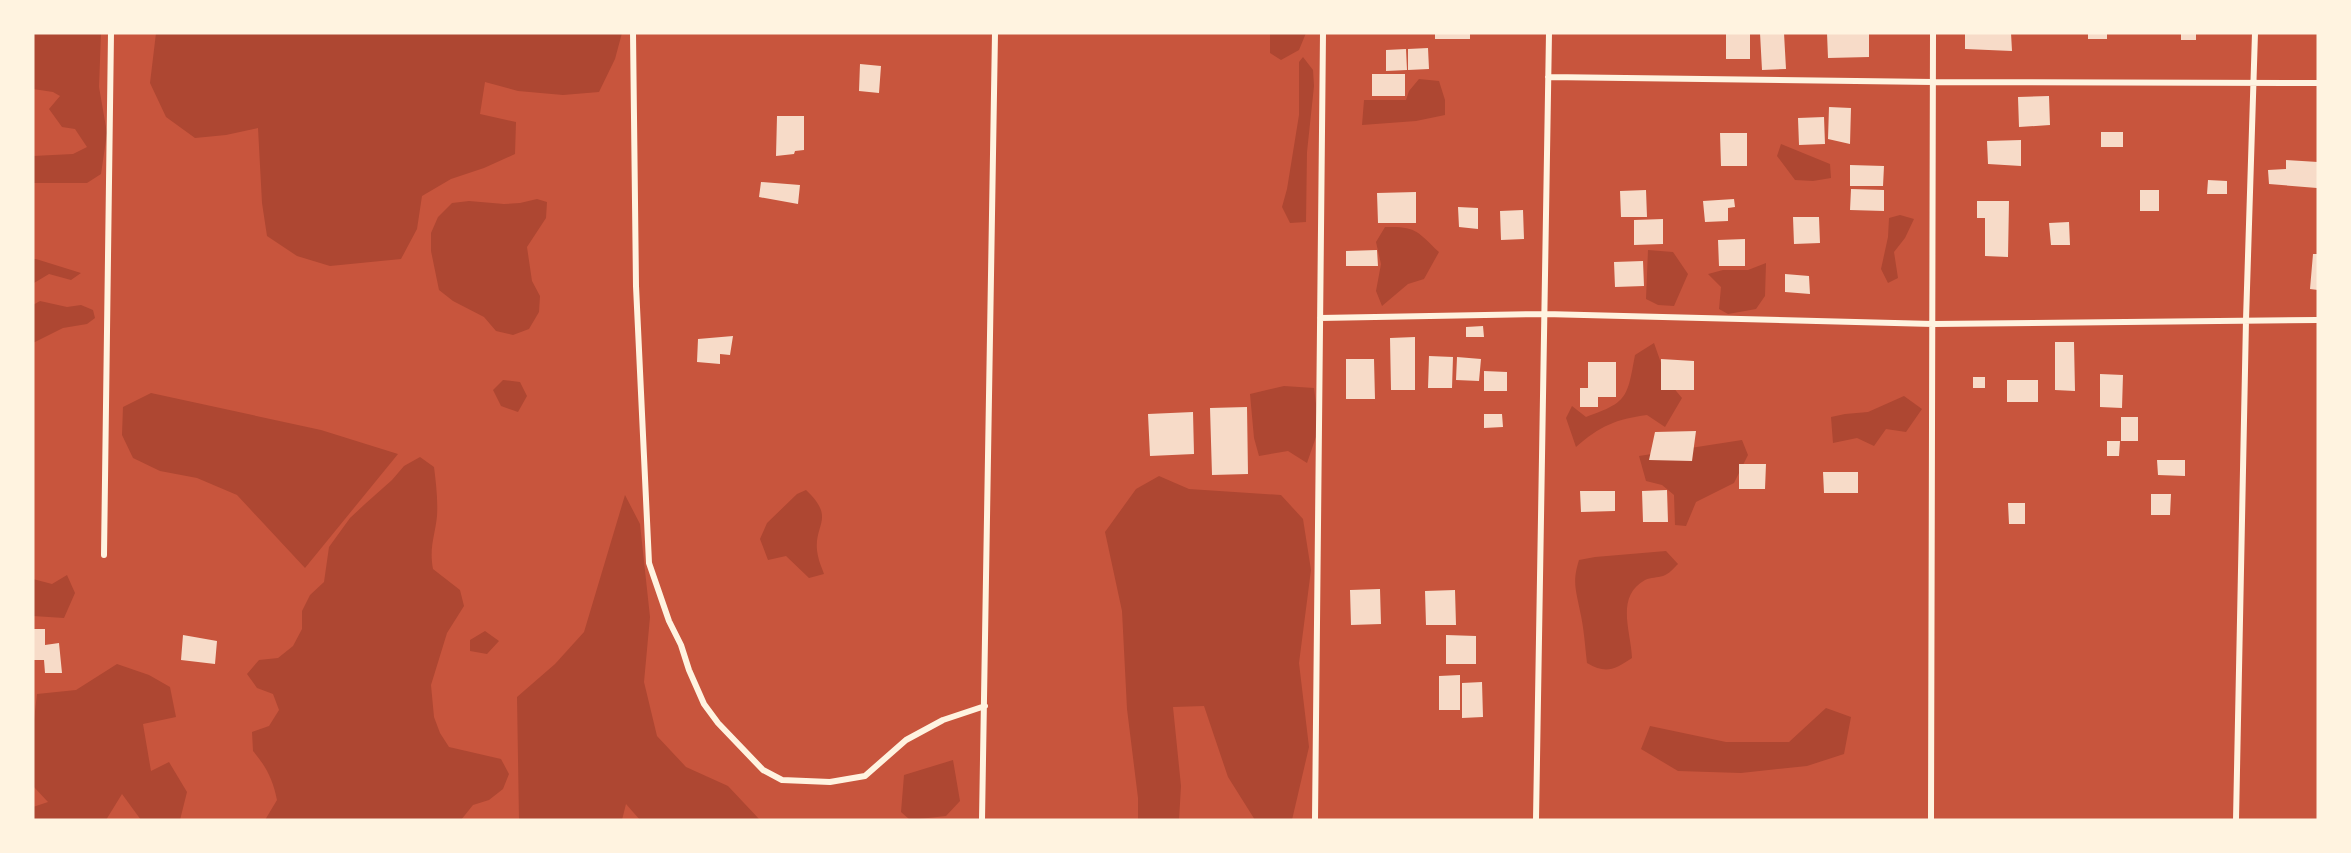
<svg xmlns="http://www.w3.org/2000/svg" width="2351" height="853" font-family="'Asap Condensed',sans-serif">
	<rect width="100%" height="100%" fill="#c8553d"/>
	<!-- green -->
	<path fill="#ae4732" d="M33 33H101L99 87 107 133 101 174 87 183H33V156L73 154 87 147 75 129 62 127 49 109 60 96 53 92 33 89Z
		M156 33H622L615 59 599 92 563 95 518 91 485 82 480 114 516 122 515 154 484 168 451 179 422 196 417 229 401 259 330 266 297 256 267 236 262 203 258 128 226 135 195 138 166 117 150 83Z
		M1270 33H1306L1299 50 1281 60 1270 53Z
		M1303 57 1313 70 1314 86 1307 152 1306 222 1290 223 1282 207 1287 189 1299 115V62Z
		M1419 79 1439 81 1445 100V115L1416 121 1362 125 1364 100H1406L1409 91Z
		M1781 144 1830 164 1831 178 1813 181 1795 180 1777 156Z
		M537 199 547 202 546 218 527 247 532 281 540 296 539 312 529 329 513 335 496 331 484 317 453 301 439 290 431 251V233L438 217 452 203 469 201 504 204 520 203Z
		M1900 215 1914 219 1905 238 1894 252 1898 278 1888 283 1881 269 1888 237 1889 218Z
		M1385 227C1416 226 1417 231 1439 252L1424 279 1408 284 1382 306 1376 291 1381 264 1376 242Z
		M1648 250 1673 252 1688 274 1674 306 1658 305 1646 299Z
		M33 259H36L81 273 71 280 49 274 34 283Z
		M1766 263 1765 296 1756 309 1728 314 1719 309 1721 287 1708 274 1723 270H1748Z
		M40 301 67 307 81 305 93 310 95 318 87 324 63 328 33 343V305Z
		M1654 343 1667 380 1682 398 1665 427 1647 415C1616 419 1600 426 1576 447L1566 418 1572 406 1586 417C1628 402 1627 398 1635 355Z
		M503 380 520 382 527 396 518 412 501 406 493 390Z
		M1284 386 1314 388 1319 428 1307 463 1288 451 1259 456 1254 438 1250 394Z
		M151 393 321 430 398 454 305 568 237 495 197 478 160 471 133 458 122 435 123 407Z
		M1904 396 1922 409 1906 432 1886 429 1874 446 1857 438 1833 443 1831 417 1845 414 1868 412Z
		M1742 440 1748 455 1734 483 1696 502 1686 526 1675 525 1674 495 1662 485 1646 481 1639 456Z
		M420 457 434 467C436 483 438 499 437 516 435 536 429 547 433 569L460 590 464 606 447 633 431 685 434 717 440 733 449 747 501 759 509 774 503 789 489 800 473 805 461 820H265L277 800C273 780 266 766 253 751L252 732 269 726 279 710 273 694 257 688 247 674 259 660 278 658 293 646 302 629V611L310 595 324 582 329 547 350 518 365 504 392 480 404 466Z
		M1159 476 1189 489 1281 495 1303 519 1311 570 1299 663 1309 747 1292 820H1255L1228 777 1204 706 1173 707 1181 786 1179 820H1138V798L1127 709 1122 611 1105 532 1136 489Z
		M806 490C838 520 811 525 818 556 819 562 822 568 824 574L809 578 786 556 768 560 760 539 767 523 797 494Z
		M625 495 640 524 650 617 644 682 657 736 686 767 728 786 760 820H640L626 804 622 820H519L517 697 555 664 584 632Z
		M1666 551 1678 564C1674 568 1669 574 1663 576 1657 578 1651 577 1645 580 1615 597 1631 631 1632 658 1614 670 1606 674 1587 663 1585 646 1584 628 1580 611 1576 590 1572 582 1579 560L1595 557Z
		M67 575 75 593 64 618 33 616V579L52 584Z
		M485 631 499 641 487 654 470 651V640Z
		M117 664 149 675 170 687 176 717 143 724 151 771 169 762 187 792 180 820H141L122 794 106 820H33V807L48 802 33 786V729L37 694 76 690Z
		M1826 708 1851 717 1844 754 1807 766 1741 773 1678 771 1641 749 1650 726 1726 742H1789Z
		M953 760 960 801 946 816 910 820 901 812 904 775Z"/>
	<!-- building -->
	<path fill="#f7dbc8" d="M1435 33H1470V39H1435Z
		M1726 33H1750V59H1726Z
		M1760 33H1784L1786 69 1762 70Z
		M1827 33H1869V57L1828 58Z
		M1965 33H2011L2012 51 1965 49Z
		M2088 33H2107V39H2088Z
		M2181 33H2196V40H2181Z
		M1428 48 1429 69 1408 70V49Z
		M1406 49 1407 70 1386 71V50Z
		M860 64 881 66 879 93 859 91Z
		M1372 74H1405V96H1372Z
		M2049 96 2050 125 2019 127 2018 97Z
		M1829 107 1851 108 1850 144 1828 139Z
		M777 116H804V150L795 151 794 154 776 156Z
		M1824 117 1825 144 1799 145 1798 118Z
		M2101 132H2123V147H2101Z
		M1720 133H1747V166H1721Z
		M2021 140V166L1988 164 1987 141Z
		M2286 160 2318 162 2317 188 2269 184 2268 170 2286 169Z
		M1850 165 1884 166 1883 186H1850Z
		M2208 180 2227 181V194H2207Z
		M761 182 800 185 798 204 759 197Z
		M1851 189 1884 190V211L1850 210Z
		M1646 190 1647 217H1621L1620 191Z
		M2140 190H2159V211H2140Z
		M1416 192V223H1378L1377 193Z
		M1734 199 1735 207 1728 208V221L1705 222 1703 201Z
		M1977 201H2009L2008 257 1985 256V218H1977Z
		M1458 207 1478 208V229L1459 227Z
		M1523 210 1524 239 1501 240 1500 211Z
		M1793 217H1819L1820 243 1794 244Z
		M1663 219V244L1634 245V220Z
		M2069 222 2070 245H2051L2049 223Z
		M1745 239V266H1719L1718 240Z
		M1377 250 1378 266H1346V251Z
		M2313 254H2318V290L2310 289Z
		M1643 261 1644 286 1615 287 1614 262Z
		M1785 274 1809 276 1810 294 1785 292Z
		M1483 326 1484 337H1466V327Z
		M733 336 730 355 720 354V364L697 362 698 339Z
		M1415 337V390H1391L1390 338Z
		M2055 342H2074L2075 391 2055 390Z
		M1429 356 1453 357 1452 388H1428Z
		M1457 357 1481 359 1479 381 1456 380Z
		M1346 359H1374L1375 399H1346Z
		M1661 359 1694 361V390H1661Z
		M1588 362H1616V397H1598V407H1580V388H1588Z
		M1484 371 1507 372V391H1484Z
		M2100 374 2123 375 2122 408 2100 407Z
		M1973 377H1985V388H1973Z
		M2007 380H2038V402H2007Z
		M1247 407 1248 474 1212 475 1210 408Z
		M1193 412 1194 454 1150 456 1148 414Z
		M1484 414H1502L1503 427 1484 428Z
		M2121 417H2138V441H2121Z
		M1696 431 1692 461 1649 460 1655 432Z
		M2107 441H2120L2119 456H2107Z
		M2157 460H2185V476L2158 475Z
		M1739 464H1766L1765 489H1739Z
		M1823 472H1858V493H1824Z
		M1667 490 1668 522H1643L1642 491Z
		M1580 491H1615V511L1581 512Z
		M2151 494H2171L2170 515H2151Z
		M2008 503H2025V524H2009Z
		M1380 589 1381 624 1351 625 1350 590Z
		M1455 590 1456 625H1426L1425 591Z
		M33 629H45V645L59 643 62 673H45L44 660H33Z
		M183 635 217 641 215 664 181 660Z
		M1446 635 1476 636V664H1446Z
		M1460 675V710H1439V676Z
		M1482 682 1483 717 1462 718V683Z"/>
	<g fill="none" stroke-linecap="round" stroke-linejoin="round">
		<!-- minor -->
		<path stroke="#fff3e0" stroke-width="6" d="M633 33 636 286 649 563 669 621 681 645 689 670 704 704 718 723 763 770 782 780 830 782 865 776 906 740 943 720 985 706
			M1548 77 1933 82 2318 83
			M1320 318 1545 314 1933 324 2318 320
			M104 555 111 33
			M982 820 995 33
			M1315 820 1323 33
			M1536 820 1549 33
			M1931 820 1933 33
			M2236 820 2246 320 2255 33"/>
	</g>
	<!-- border -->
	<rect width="2351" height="853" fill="none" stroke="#fff3e0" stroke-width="69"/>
</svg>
